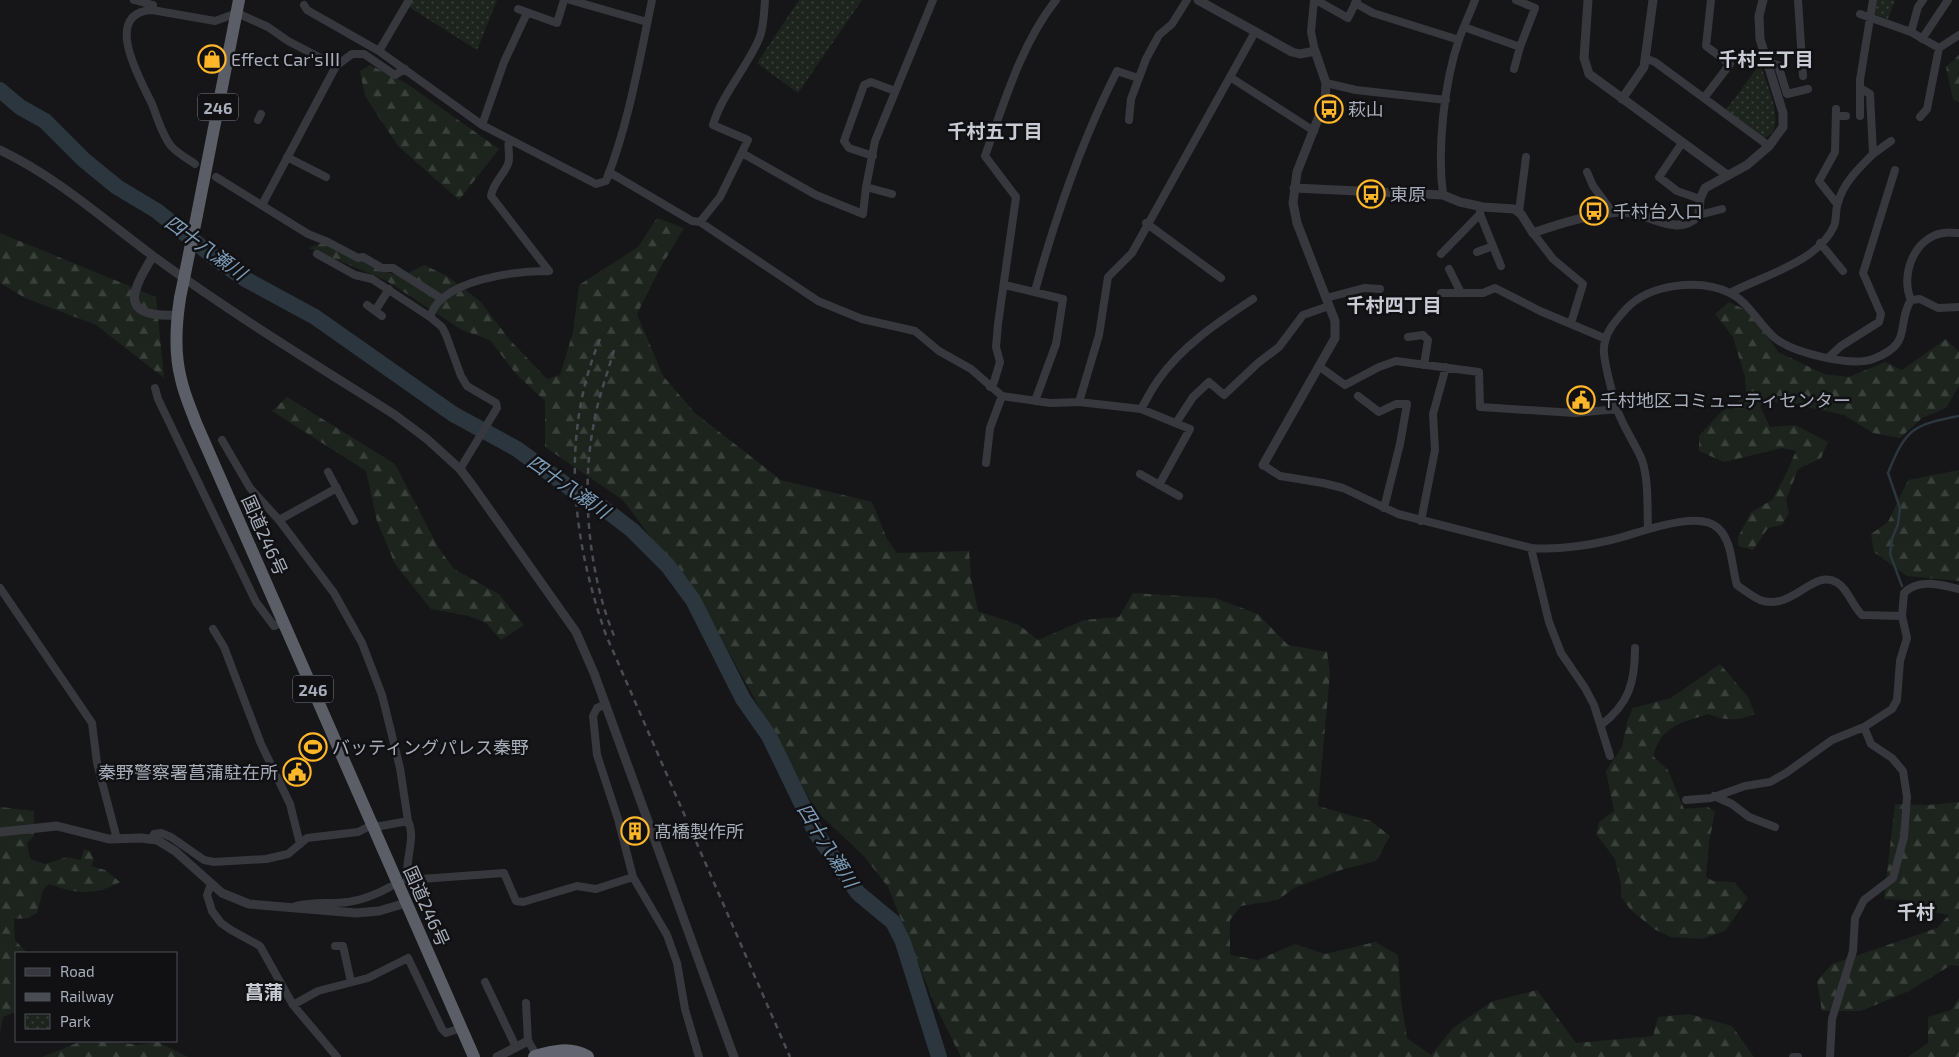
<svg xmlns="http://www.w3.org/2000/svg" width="1959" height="1057" font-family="'Exo 2','Noto Sans JP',sans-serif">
	<defs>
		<pattern id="forest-firs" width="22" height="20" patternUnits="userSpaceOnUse" patternTransform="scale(1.25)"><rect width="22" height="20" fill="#1c241d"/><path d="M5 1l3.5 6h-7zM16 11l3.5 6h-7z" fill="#3a413c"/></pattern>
		<pattern id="park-dots" width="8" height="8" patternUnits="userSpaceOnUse" patternTransform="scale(1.25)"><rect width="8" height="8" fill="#1c241d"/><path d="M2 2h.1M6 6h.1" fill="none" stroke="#3a413c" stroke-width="1.8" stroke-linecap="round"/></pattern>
	</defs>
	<rect width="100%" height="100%" fill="#161619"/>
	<!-- forest -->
	<path fill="url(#forest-firs)" d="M1959 55V102L1953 100 1946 67Z
		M370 65 406 83 499 149 459 200 398 146 365 96 360 71Z
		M657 218 684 228 659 270 637 314 663 376 695 413 781 480 872 502 887 539 897 553 969 551 971 578 978 611 1019 625 1038 640 1084 620 1119 617 1133 593 1215 598 1258 614 1288 645 1327 652 1330 673 1318 806 1371 821 1390 836 1376 861 1341 870 1294 888 1278 900 1241 906 1230 920V955L1258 960 1295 944 1325 954 1375 942 1398 955 1401 1000 1407 1038 1431 1055 1453 1028 1491 1002 1537 990 1576 1043 1653 1036 1658 1017 1689 1014 1732 1026 1754 1057H961L934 1003 888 887 864 856 816 811 707 612 623 500 545 447V401L516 374 490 340 462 330 387 281 309 248 324 242 383 271 402 276 424 265 447 276 480 301 509 339 547 379 560 375 573 332 579 285 638 247Z
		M0 233 156 297 164 378 96 325 25 298 0 283Z
		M1729 302 1754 314 1778 352 1824 374 1849 377 1885 362 1902 370 1946 339 1959 352V386L1946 408 1922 418 1900 438 1873 433 1844 415 1802 406 1769 401 1760 406 1770 427 1795 425 1828 442 1821 458 1798 469 1786 500 1789 513 1782 525 1768 528 1753 550 1738 546V537L1751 512 1772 500 1785 476 1796 451 1782 448 1724 462 1699 451V436L1721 412 1746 396 1745 377 1733 337 1715 314Z
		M287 397 395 464 438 547 454 569 499 594 524 625 501 640 486 623 469 616 431 609 395 564 377 521 366 471 272 411Z
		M1959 470V581L1907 576 1874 552 1871 534 1888 522 1908 480Z
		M1720 664 1748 697 1755 714C1737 721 1726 721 1708 714 1680 723 1662 726 1653 756L1668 770 1684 809 1708 807 1715 812 1709 842 1706 877 1713 881 1734 882 1748 898 1725 931 1702 939 1671 937 1654 929 1631 910 1621 897V884L1615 859 1596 834 1599 822 1614 811 1606 771 1622 747 1627 722 1633 708 1671 698Z
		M1959 802V966L1951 965 1909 991 1861 1011H1822L1817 981 1832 964 1937 928 1949 915 1918 909 1908 900 1884 899 1895 804 1928 805Z
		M0 807 34 811V836L27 843 30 859 45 864 67 857 81 860 84 849 90 851 94 859 91 866 105 870 120 882C95 896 76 894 49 884L43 890 37 913 28 918 14 919 15 940 27 953H16V1012L3 1017 0 1033Z
		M1959 998V1057H1908L1928 1043V1017L1951 1010Z
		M82 1041H112L137 1045 158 1042 188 1057H42Z"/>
	<!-- park -->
	<path fill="url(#park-dots)" d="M414 0H497L477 50 409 7Z
		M799 0H862L798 93 757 63Z
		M1877 0H1895L1888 19 1876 15 1874 11Z
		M1760 64C1766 82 1789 130 1764 138L1726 110Z"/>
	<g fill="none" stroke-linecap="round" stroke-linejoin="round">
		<!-- stream -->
		<path stroke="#2b363e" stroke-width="2.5" d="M1902 586 1890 554 1892 539 1898 524 1900 508 1888 473C1906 428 1913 425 1959 416"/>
		<!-- river -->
		<path stroke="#2b363e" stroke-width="16" d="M0 90 20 107 45 121 84 160 117 187 157 211 220 262 245 279 315 317 453 414 517 449 570 488 602 507 632 530 668 566 693 600 743 699 769 736 816 833 858 893 893 922 903 942 939 1057"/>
		<!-- minor -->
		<path stroke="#37383e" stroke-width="8" d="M134 0 153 5 152 10
			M570 0 647 22
			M1314 0 1311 32 1315 51
			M1316 0 1348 18 1357 0
			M1798 0 1803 76
			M1355 3 1373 13 1459 40
			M304 5 307 10 379 51 482 125 596 184 606 181C629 122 639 62 652 0
			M518 9 557 23 564 0
			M1860 14 1911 32 1939 48 1959 35
			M1464 27 1520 47 1535 8 1516 0
			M1911 32 1918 7 1923 0
			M1922 39 1948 0
			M379 51 409 0
			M1647 59 1655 62 1769 146
			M1767 62 1778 65 1787 94 1808 89
			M1514 69 1520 47
			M1230 77 1314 131
			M1326 83 1356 90 1446 100
			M1704 98 1730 64 1706 46 1711 0
			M1836 109 1835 152 1819 181 1837 204
			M1836 116H1846
			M1860 116V88
			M1920 117 1927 109 1939 48
			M258 120 261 114
			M1129 120 1131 99 1146 59 1159 35 1172 24 1187 0
			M482 125 504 62 527 13
			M509 141C507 149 511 157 508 164 503 176 493 183 491 196L549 271
			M1682 143 1659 177 1677 191 1700 199
			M742 153 816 195 863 214 866 187 875 141 933 0
			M1873 154 1891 141
			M873 156 849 148 844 141 864 85 871 82 895 91
			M287 157 326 177
			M195 164C188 159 177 153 171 146 162 135 157 117 152 104 141 81 101 13 152 10L215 21 237 13 268 27 288 41 336 66
			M609 172 692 221 700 222 818 301 862 319 915 331 939 351 971 369 1002 396 1050 403 1079 402 1141 409 1190 429 1159 485
			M1587 172 1593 186 1613 213
			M216 177 308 234 328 242 358 258 363 257 382 268H393L442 299
			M866 187 892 194
			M1443 195C1437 148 1444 84 1459 39 1464 26 1470 13 1475 0
			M262 205 336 66 352 54H364L395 75 405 69
			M1480 207V214L1501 266
			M1519 212 1526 157
			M1699 215 1722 209
			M700 222 720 197 748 140 713 125C722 94 746 69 759 39 764 28 764 12 765 0
			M1146 223 1221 278
			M1533 233 1553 259 1583 284 1571 323
			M1820 243 1843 271
			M1477 252 1493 246
			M317 254 355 275 372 279 430 317 442 327 446 335 461 376 467 386 496 403 497 408 460 469
			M1441 254 1480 214
			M1449 269 1461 293
			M1005 285 1063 299 1056 344 1035 401
			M1035 291C1056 215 1081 142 1117 71L1138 78
			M1441 293H1483L1495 288 1540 311 1604 338
			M1730 293C1762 276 1818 262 1834 226 1837 219 1835 210 1838 203 1843 183 1859 168 1873 154L1870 94 1860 88V80L1873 0
			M1326 298 1364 288 1380 289
			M1911 300C1900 275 1914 238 1943 233 1948 232 1954 233 1959 233
			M1911 300 1920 299 1938 308 1959 307
			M367 305 382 316
			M375 311 389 289
			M430 317C441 279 516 271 549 271
			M1408 337 1423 335 1428 340 1424 365
			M1829 357 1841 346 1879 322 1881 314 1863 273 1895 170
			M1320 367 1345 385 1379 367 1396 361 1479 372 1480 407 1575 413 1617 409
			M990 387 994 382 1000 362 996 347 998 324 1016 197 985 156C1004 103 1021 44 1056 0
			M155 388 158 399 256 602 274 626 284 622
			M1358 396 1379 412 1396 404H1407L1400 444 1384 508
			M1079 402 1099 335 1108 277 1132 253 1255 32
			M1141 409C1147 399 1152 388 1159 379 1183 345 1220 321 1253 299
			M1176 423 1193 397 1209 382 1224 395 1258 363 1279 347 1303 315 1329 306
			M986 463 990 428 1002 396
			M1263 465 1280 476 1323 483 1343 488 1398 514 1531 548C1556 550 1585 546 1611 540 1635 535 1697 508 1718 528 1733 542 1731 566 1737 585 1744 590 1752 596 1760 600 1791 612 1813 569 1836 582 1848 588 1852 606 1862 615L1902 616
			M328 472 354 521
			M1140 474 1179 496
			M279 520 337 488
			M1421 521 1435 450 1433 414 1446 367
			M1648 528C1647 507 1649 481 1642 460 1635 443 1623 427 1617 409 1612 392 1606 371 1604 354 1602 335 1615 321 1627 308 1650 284 1700 278 1730 293 1750 303 1759 325 1775 338 1793 353 1852 367 1873 359 1915 343 1895 325 1911 300
			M1531 548 1549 622 1561 653 1585 688 1594 705 1610 756
			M0 588 92 723 97 763 117 839
			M213 629 224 647 261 744 290 804 300 844
			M606 704 597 708 593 716 597 755 618 819 633 877 667 935 677 963 685 1009 699 1057
			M1601 725C1629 704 1635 682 1635 648
			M1714 796 1732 804 1749 817 1775 827
			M1686 800 1711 798 1745 786 1770 782 1786 773 1832 740 1864 727 1892 709 1897 700 1900 661 1907 638 1902 616 1904 593C1919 578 1941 585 1959 589
			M408 821C417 839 403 861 409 879
			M151 839 154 834 161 833 171 837 204 860 214 862 266 859 288 854 307 838 358 832 372 825 381 826 408 821 400 768 382 695 362 643 334 593 279 520 250 488 222 440
			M407 880 504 873 516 901 523 902 577 886 596 889 633 877
			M211 884 207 895 212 911 221 923 231 930 260 946 293 1005 337 1057
			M296 906C313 902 330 904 348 902 363 900 377 894 390 887
			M335 946H343L351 982
			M485 982 516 1047
			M526 1003 528 1041 538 1057
			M293 1005 318 991 368 978 408 958 442 1029 446 1033 461 1028
			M1793 1057H1798
			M1830 1057 1832 1019 1853 951 1855 918 1864 900 1893 878 1904 837 1907 797 1903 771 1892 758 1871 744 1864 727"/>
		<!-- tertiary -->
		<path stroke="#37383e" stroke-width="9" d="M1198 0 1292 52 1300 54 1315 51 1326 83 1325 101 1297 172 1293 203 1297 223 1335 321V338L1263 465
			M1588 0 1584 58 1589 74 1727 175
			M1622 99 1644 67 1653 0
			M0 150C57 177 103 219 153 256 231 313 313 363 395 415L427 439 460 469 475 489 576 632 594 673 734 1057
			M1294 188 1443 195 1460 202 1483 207 1514 209 1521 214 1533 233C1561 223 1590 214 1620 212 1647 210 1676 240 1699 215L1700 199 1705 188 1747 165 1769 146 1783 127V113L1760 39 1759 16 1763 0
			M153 256C131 292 118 318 177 315
			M0 832 57 826 109 839 141 838 157 840 175 851 222 893 249 904 356 913 379 911 406 903
			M497 1057 528 1041"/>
		<!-- trunk -->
		<path stroke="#5b5e66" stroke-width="12" d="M197 215 239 0
			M180 298C176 324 174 353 181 379 184 394 191 409 196 423L474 1057"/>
		<!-- rail -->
		<path stroke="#4a4c53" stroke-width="2.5" stroke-dasharray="6 5" stroke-linecap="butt" d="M600 339C560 436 572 538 606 635L790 1057
			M614 350C607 375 597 401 593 428 581 493 589 577 615 638"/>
		<!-- trunk-bridge -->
		<path stroke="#5b5e66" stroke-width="12" d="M180 298 197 215"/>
		<!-- motorway-bridge -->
		<path stroke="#636670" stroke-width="14" d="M535 1057C552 1052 570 1047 587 1057"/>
	</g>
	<!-- icons -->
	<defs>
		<g id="shop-ring" transform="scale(1.4375)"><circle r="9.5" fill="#111114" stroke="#ffb728" stroke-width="1.5"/><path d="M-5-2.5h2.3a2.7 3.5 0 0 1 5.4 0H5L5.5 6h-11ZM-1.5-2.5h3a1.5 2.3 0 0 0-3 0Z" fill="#ffb728"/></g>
		<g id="bus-ring" transform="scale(1.4375)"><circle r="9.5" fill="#111114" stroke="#ffb728" stroke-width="1.5"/><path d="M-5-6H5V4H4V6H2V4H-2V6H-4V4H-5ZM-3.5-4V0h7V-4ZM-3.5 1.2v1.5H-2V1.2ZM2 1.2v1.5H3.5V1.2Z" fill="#ffb728"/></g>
		<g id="civic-ring" transform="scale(1.4375)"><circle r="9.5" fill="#111114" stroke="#ffb728" stroke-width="1.5"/><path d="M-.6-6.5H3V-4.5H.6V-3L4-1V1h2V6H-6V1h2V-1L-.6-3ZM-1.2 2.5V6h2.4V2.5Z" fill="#ffb728"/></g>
		<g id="stadium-ring" transform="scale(1.4375)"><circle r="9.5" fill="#111114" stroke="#ffb728" stroke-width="1.5"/><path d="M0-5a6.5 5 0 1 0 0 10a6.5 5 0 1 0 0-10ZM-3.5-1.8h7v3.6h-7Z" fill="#ffb728"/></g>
		<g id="building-ring" transform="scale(1.4375)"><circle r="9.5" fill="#111114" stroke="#ffb728" stroke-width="1.5"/><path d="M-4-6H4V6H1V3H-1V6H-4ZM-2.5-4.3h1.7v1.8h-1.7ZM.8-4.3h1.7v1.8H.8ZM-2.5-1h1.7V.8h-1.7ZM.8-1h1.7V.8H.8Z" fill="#ffb728"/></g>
	</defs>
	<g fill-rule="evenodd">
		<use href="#shop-ring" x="212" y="59"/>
		<use href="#bus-ring" x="1329" y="109"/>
		<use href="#bus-ring" x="1371" y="194"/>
		<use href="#bus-ring" x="1594" y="211"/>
		<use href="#civic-ring" x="1581" y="400"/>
		<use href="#stadium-ring" x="313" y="747"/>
		<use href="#civic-ring" x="297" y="772"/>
		<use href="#building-ring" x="635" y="831"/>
	</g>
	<g text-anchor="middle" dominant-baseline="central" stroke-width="5" stroke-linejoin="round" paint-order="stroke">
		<!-- shield labels -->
		<g fill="#111114" stroke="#7b7e88" stroke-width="1">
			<rect x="198" y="93.5" width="40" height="27" rx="4"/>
			<rect x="293" y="675.5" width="40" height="27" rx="4"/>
		</g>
		<g font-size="16" font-weight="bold" fill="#a8adba">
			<text x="218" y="107">246</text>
			<text x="313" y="689">246</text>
		</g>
		<!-- poi labels -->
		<g font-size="18" fill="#a8adba" stroke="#111114" text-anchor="start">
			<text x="231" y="59">Effect Car'sⅢ</text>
			<text x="1348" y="109">萩山</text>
			<text x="1390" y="194">東原</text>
			<text x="1613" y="211">千村台入口</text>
			<text x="1600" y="400">千村地区コミュニティセンター</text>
			<text x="332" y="747">バッティングパレス秦野</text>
			<text x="278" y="772" text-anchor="end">秦野警察署菖蒲駐在所</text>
			<text x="654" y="831">髙橋製作所</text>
		</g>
		<!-- street labels -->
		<g font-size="18" fill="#a8adba" stroke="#111114">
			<text transform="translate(265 535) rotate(66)">国道246号</text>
			<text transform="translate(427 906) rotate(66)">国道246号</text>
		</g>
		<!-- neighbourhood labels -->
		<g font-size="19" font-weight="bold" fill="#c9ccd5" stroke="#111114">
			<text x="1766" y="58">千村三丁目</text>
			<text x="995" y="130">千村五丁目</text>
			<text x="1394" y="304">千村四丁目</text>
			<text x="1916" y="911">千村</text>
			<text x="264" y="991">菖蒲</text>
		</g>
		<!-- water labels -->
		<g font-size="19" font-style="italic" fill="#7c9cb7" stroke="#111114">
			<text transform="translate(206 247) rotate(36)">四十八瀬川</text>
			<text transform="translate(569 486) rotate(35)">四十八瀬川</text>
			<text transform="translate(828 845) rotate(58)">四十八瀬川</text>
		</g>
	</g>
	<!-- legend -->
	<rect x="15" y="952" width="162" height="90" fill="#111114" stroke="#4d4f56"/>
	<rect x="25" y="968" width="25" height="8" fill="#37383e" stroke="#4d4f56"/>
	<text x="60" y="977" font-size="15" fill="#a8adba">Road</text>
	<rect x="25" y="993" width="25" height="8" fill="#4a4c53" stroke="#4d4f56"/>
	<text x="60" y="1002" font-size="15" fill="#a8adba">Railway</text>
	<rect x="25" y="1014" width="25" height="15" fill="url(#park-dots)" stroke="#4d4f56"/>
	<text x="60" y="1027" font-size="15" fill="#a8adba">Park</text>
</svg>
